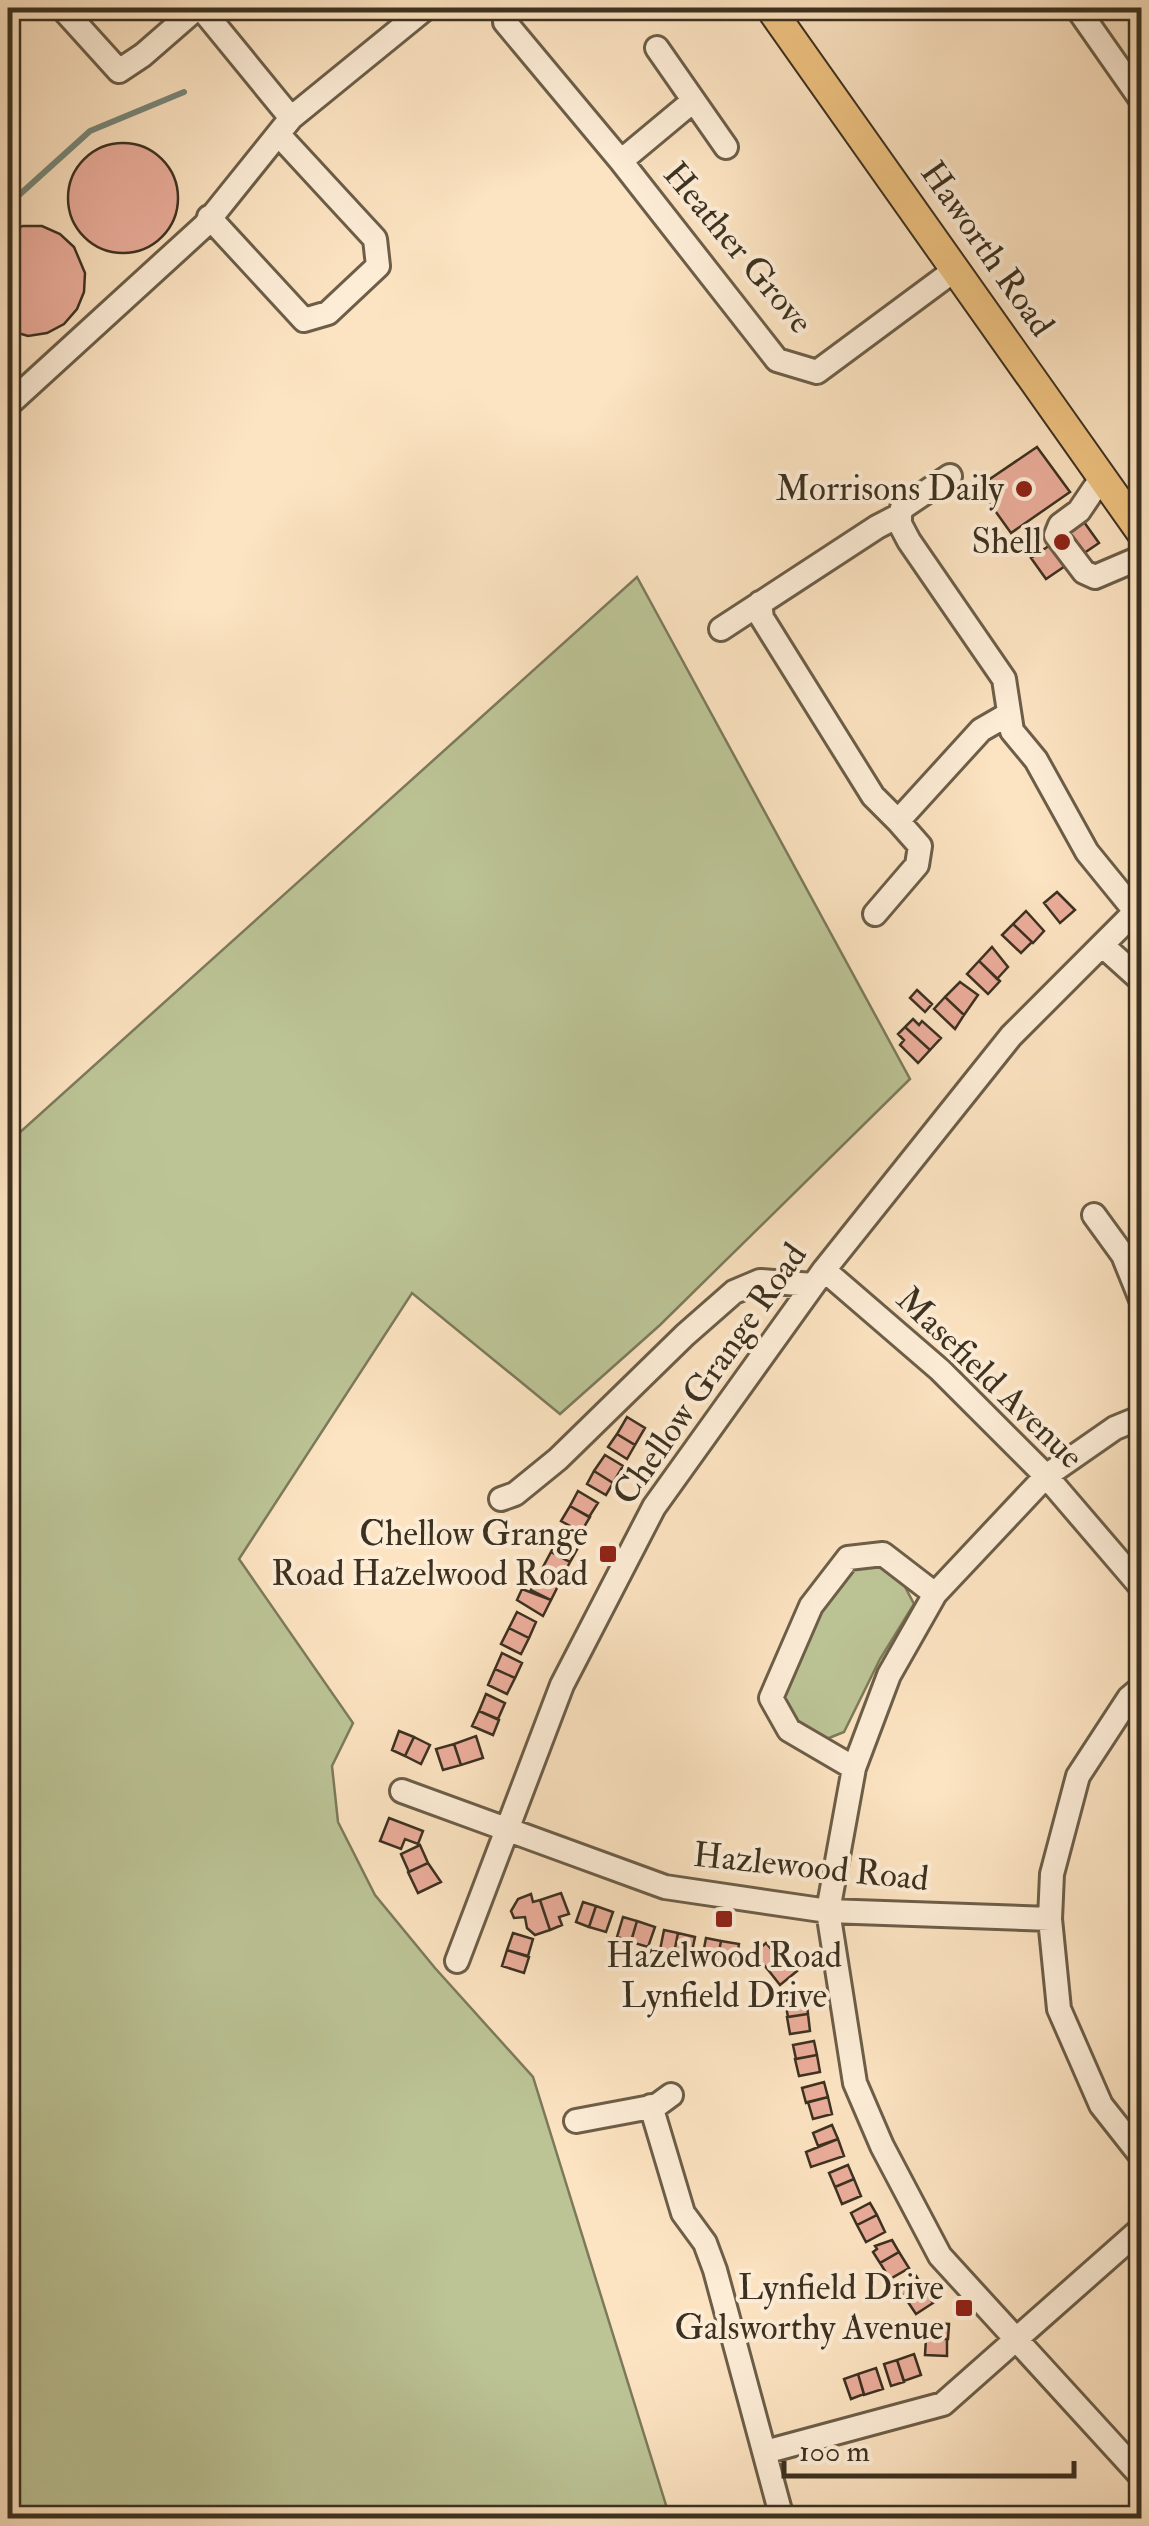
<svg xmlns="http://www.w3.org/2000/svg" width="1149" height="2526" font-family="'IM FELL Double Pica',serif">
	<rect width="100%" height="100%" fill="#fce3c1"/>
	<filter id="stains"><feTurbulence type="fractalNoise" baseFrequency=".002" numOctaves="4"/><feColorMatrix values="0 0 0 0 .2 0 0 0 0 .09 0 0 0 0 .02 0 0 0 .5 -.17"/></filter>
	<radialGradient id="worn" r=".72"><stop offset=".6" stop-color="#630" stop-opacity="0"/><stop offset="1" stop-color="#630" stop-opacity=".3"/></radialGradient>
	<!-- green -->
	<path fill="#bcc496" stroke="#7c7a5b" stroke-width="2.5" d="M637 577 910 1079 660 1325 560 1414 412 1293 239 1559 353 1723 332 1766 338 1822 375 1895 435 1968 533 2077 670 2518H8V1143Z
		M881 1565 902 1581 914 1604 880 1659 844 1732 824 1740 794 1723 781 1698 820 1612 853 1567Z"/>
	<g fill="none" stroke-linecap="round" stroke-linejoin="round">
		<!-- stream -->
		<path stroke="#778679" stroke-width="6" d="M8 205 90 131 184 92"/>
	</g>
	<!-- building -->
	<path fill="#ebad9b" stroke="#3c3120" stroke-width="2.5" d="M68 198a55 55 0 1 1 110 0a55 55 0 1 1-110 0Z
		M23 226H42L60 234 74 247 85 273 84 292 77 309 64 324 47 333 28 336 8 330V230Z
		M1037 447 1070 492 1011 533 978 487Z
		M1084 522 1099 543 1046 579 1031 558Z
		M1057 892 1075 910 1060 923 1044 903Z
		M1026 911 1044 931 1033 943 1013 924Z
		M1013 924 1032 942 1021 953 1002 935Z
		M992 947 1008 967 997 979 979 961Z
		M979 961 1000 981 988 994 967 974Z
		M960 982 978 995 964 1015 945 997Z
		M917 990 932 1004 925 1012 910 998Z
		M945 997 964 1015 955 1029 934 1009Z
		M913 1019 919 1025 922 1021 941 1038 930 1050 905 1027Z
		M905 1027 930 1050 918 1063 900 1045 904 1040 898 1034Z
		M627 1417 645 1428 635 1445 617 1434Z
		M617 1434 635 1445 627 1459 608 1447Z
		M605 1455 623 1466 613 1483 594 1471Z
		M594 1471 613 1483 606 1495 587 1484Z
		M578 1491 598 1503 589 1517 570 1506Z
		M570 1506 590 1517 581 1532 561 1521Z
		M560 1535 579 1546 570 1562 551 1552Z
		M551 1552 570 1562 562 1577 543 1567Z
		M539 1574 559 1584 551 1600 531 1590Z
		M522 1589 551 1600 543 1616 517 1600Z
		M517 1612 536 1622 529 1638 509 1628Z
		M509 1628 529 1638 521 1654 501 1644Z
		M502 1653 522 1663 515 1678 495 1669Z
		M495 1669 515 1678 507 1694 488 1685Z
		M486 1694 505 1703 498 1719 479 1711Z
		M479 1711 499 1720 493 1735 472 1726Z
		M399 1731 414 1737 405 1756 392 1750Z
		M476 1736 483 1758 461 1765 454 1744Z
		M414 1737 430 1745 421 1764 405 1756Z
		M454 1744 461 1765 443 1770 436 1749Z
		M389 1818 423 1831 418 1844 405 1839 401 1849 380 1841Z
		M420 1845 428 1863 409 1872 401 1854Z
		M428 1863 441 1882 418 1893 408 1872Z
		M561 1893 569 1914 559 1917 562 1925 550 1930 540 1900Z
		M531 1894 533 1902 540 1900 550 1930 535 1935 527 1928 525 1917 514 1918 511 1911 518 1899Z
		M583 1902 596 1906 589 1927 576 1922Z
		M596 1906 613 1912 606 1932 589 1927Z
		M623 1917 637 1921 631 1941 617 1937Z
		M637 1921 655 1927 648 1947 631 1942Z
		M664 1930 678 1933 674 1953 660 1950Z
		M513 1933 533 1939 528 1956 507 1950Z
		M678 1933 695 1937 691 1956 674 1953Z
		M706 1938 721 1941 717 1962 702 1959Z
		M721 1941 739 1944 735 1966 717 1962Z
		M766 1943 772 1950 777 1946 786 1958 769 1971 754 1953Z
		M507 1950 529 1957 524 1973 502 1966Z
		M786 1958 797 1971 780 1985 769 1971Z
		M806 1998 808 2014 788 2017 785 2001Z
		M808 2014 810 2031 790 2034 787 2017Z
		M814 2041 817 2055 796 2059 793 2045Z
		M817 2055 820 2072 799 2076 795 2059Z
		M824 2082 828 2097 806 2103 802 2088Z
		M828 2097 832 2114 813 2119 808 2102Z
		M832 2125 838 2139 818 2146 813 2133Z
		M838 2139 844 2156 811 2167 806 2152Z
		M848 2165 854 2179 835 2187 829 2173Z
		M854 2179 861 2196 842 2204 835 2187Z
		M870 2203 877 2215 857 2225 851 2213Z
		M877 2215 885 2232 866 2242 857 2225Z
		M892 2240 899 2252 880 2263 873 2252 877 2249 875 2246Z
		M899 2252 909 2268 890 2279 880 2263Z
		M916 2276 923 2288 906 2300 898 2288Z
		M923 2288 933 2303 916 2314 906 2299Z
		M926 2323 949 2324 948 2339 926 2338Z
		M926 2338 947 2339V2356L925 2355Z
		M914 2354 921 2375 904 2381 897 2360Z
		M897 2360 904 2382 891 2386 884 2364Z
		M876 2368 883 2389 864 2395 858 2374Z
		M858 2374 864 2394 851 2399 844 2379Z"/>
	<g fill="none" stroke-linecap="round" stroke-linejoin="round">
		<!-- minor casing -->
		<g stroke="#6c5e48" stroke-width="28">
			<path id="minor" d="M62 8 119 71 143 55 197 8
				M201 8 291 118
				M1077 8 1142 101
				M505 22 621 161 777 360 817 372 956 269
				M657 48 726 147
				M621 161 693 101
				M209 217 304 320 328 313 378 266 375 239 279 135
				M8 405 205 225 291 118 426 8
				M1102 477 1079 511 1060 525 1056 535 1084 572 1095 577 1142 557
				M900 515 902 508 950 476
				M760 603 762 618 873 796 898 821 981 730 1007 715
				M721 629 877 527 900 515V524L909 541 1004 679 1012 731 1036 760 1087 852 1135 911
				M875 914 917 865 920 846 898 821
				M1102 945 1142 981
				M1094 1215 1123 1255 1142 1302
				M824 1270 940 1370 1046 1476 1142 1588
				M1142 1417 1115 1428 1046 1476 935 1594 889 1675 854 1768 828 1911 855 2083 882 2146 940 2256 1142 2477
				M501 1499 515 1494 558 1459 685 1335 734 1292 760 1281 813 1285
				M1142 1687 1129 1698 1078 1776 1052 1874 1050 1919 1059 2009 1101 2105 1142 2157
				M854 1768 789 1730 771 1698 811 1606 848 1558 883 1554 935 1594
				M402 1791 665 1887 828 1911 1050 1919
				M457 1961 562 1685 654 1507 824 1270 1011 1036 1142 905
				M651 2106 683 2213 705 2243 715 2270 782 2518
				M576 2121 656 2106 671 2095
				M765 2452 943 2404 1142 2228"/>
		</g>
		<!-- major casing -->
		<g stroke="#3c3120" stroke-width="32">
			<path id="major" d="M770 8 1142 534"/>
		</g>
		<!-- minor -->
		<use href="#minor" stroke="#fdedd7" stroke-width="22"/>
		<!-- major -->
		<use href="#major" stroke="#eec280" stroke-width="28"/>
	</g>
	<!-- markers -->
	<g fill="#8f2418" stroke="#fdedd7" stroke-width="4">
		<circle cx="1024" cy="489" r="10"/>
		<circle cx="1062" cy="542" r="10"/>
		<rect x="598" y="1544" width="20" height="20" rx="5"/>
		<rect x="714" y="1909" width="20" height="20" rx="5"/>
		<rect x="954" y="2298" width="20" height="20" rx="5"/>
	</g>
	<g text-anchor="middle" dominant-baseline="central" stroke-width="8" stroke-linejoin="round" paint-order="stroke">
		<!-- street labels -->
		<g font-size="35" fill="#3c3120" stroke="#fdedd7">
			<text transform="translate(738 248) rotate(50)">Heather Grove</text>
			<text transform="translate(987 249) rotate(55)">Haworth Road</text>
			<text transform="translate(710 1374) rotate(-55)">Chellow Grange Road</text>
			<text transform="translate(990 1378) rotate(44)">Masefield Avenue</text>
			<text transform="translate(811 1867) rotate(6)">Hazlewood Road</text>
		</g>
		<!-- poi labels -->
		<g font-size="35" fill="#3c3120" stroke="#fdedd7" text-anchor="end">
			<text x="1004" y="489">Morrisons Daily</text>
			<text x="1042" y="542">Shell</text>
			<text x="588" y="1534">Chellow Grange<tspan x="588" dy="40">Road Hazelwood Road</tspan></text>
			<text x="724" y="1956" text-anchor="middle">Hazelwood Road<tspan x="724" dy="40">Lynfield Drive</tspan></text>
			<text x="944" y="2288">Lynfield Drive<tspan x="944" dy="40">Galsworthy Avenue</tspan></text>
		</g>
	</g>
	<!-- margin -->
	<rect width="1149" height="2526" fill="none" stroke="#fce3c1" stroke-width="40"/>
	<rect x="10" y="10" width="1129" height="2506" fill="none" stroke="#3c3120" stroke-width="5"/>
	<rect x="20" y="20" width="1109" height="2486" fill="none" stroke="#3c3120" stroke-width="2.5"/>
	<!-- scale -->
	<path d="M784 2461v15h290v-15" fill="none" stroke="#3c3120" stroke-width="5"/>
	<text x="799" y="2461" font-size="30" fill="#3c3120" stroke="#fdedd7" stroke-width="8" paint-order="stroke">100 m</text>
	<rect width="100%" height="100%" filter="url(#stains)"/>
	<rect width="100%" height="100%" fill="url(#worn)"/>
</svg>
